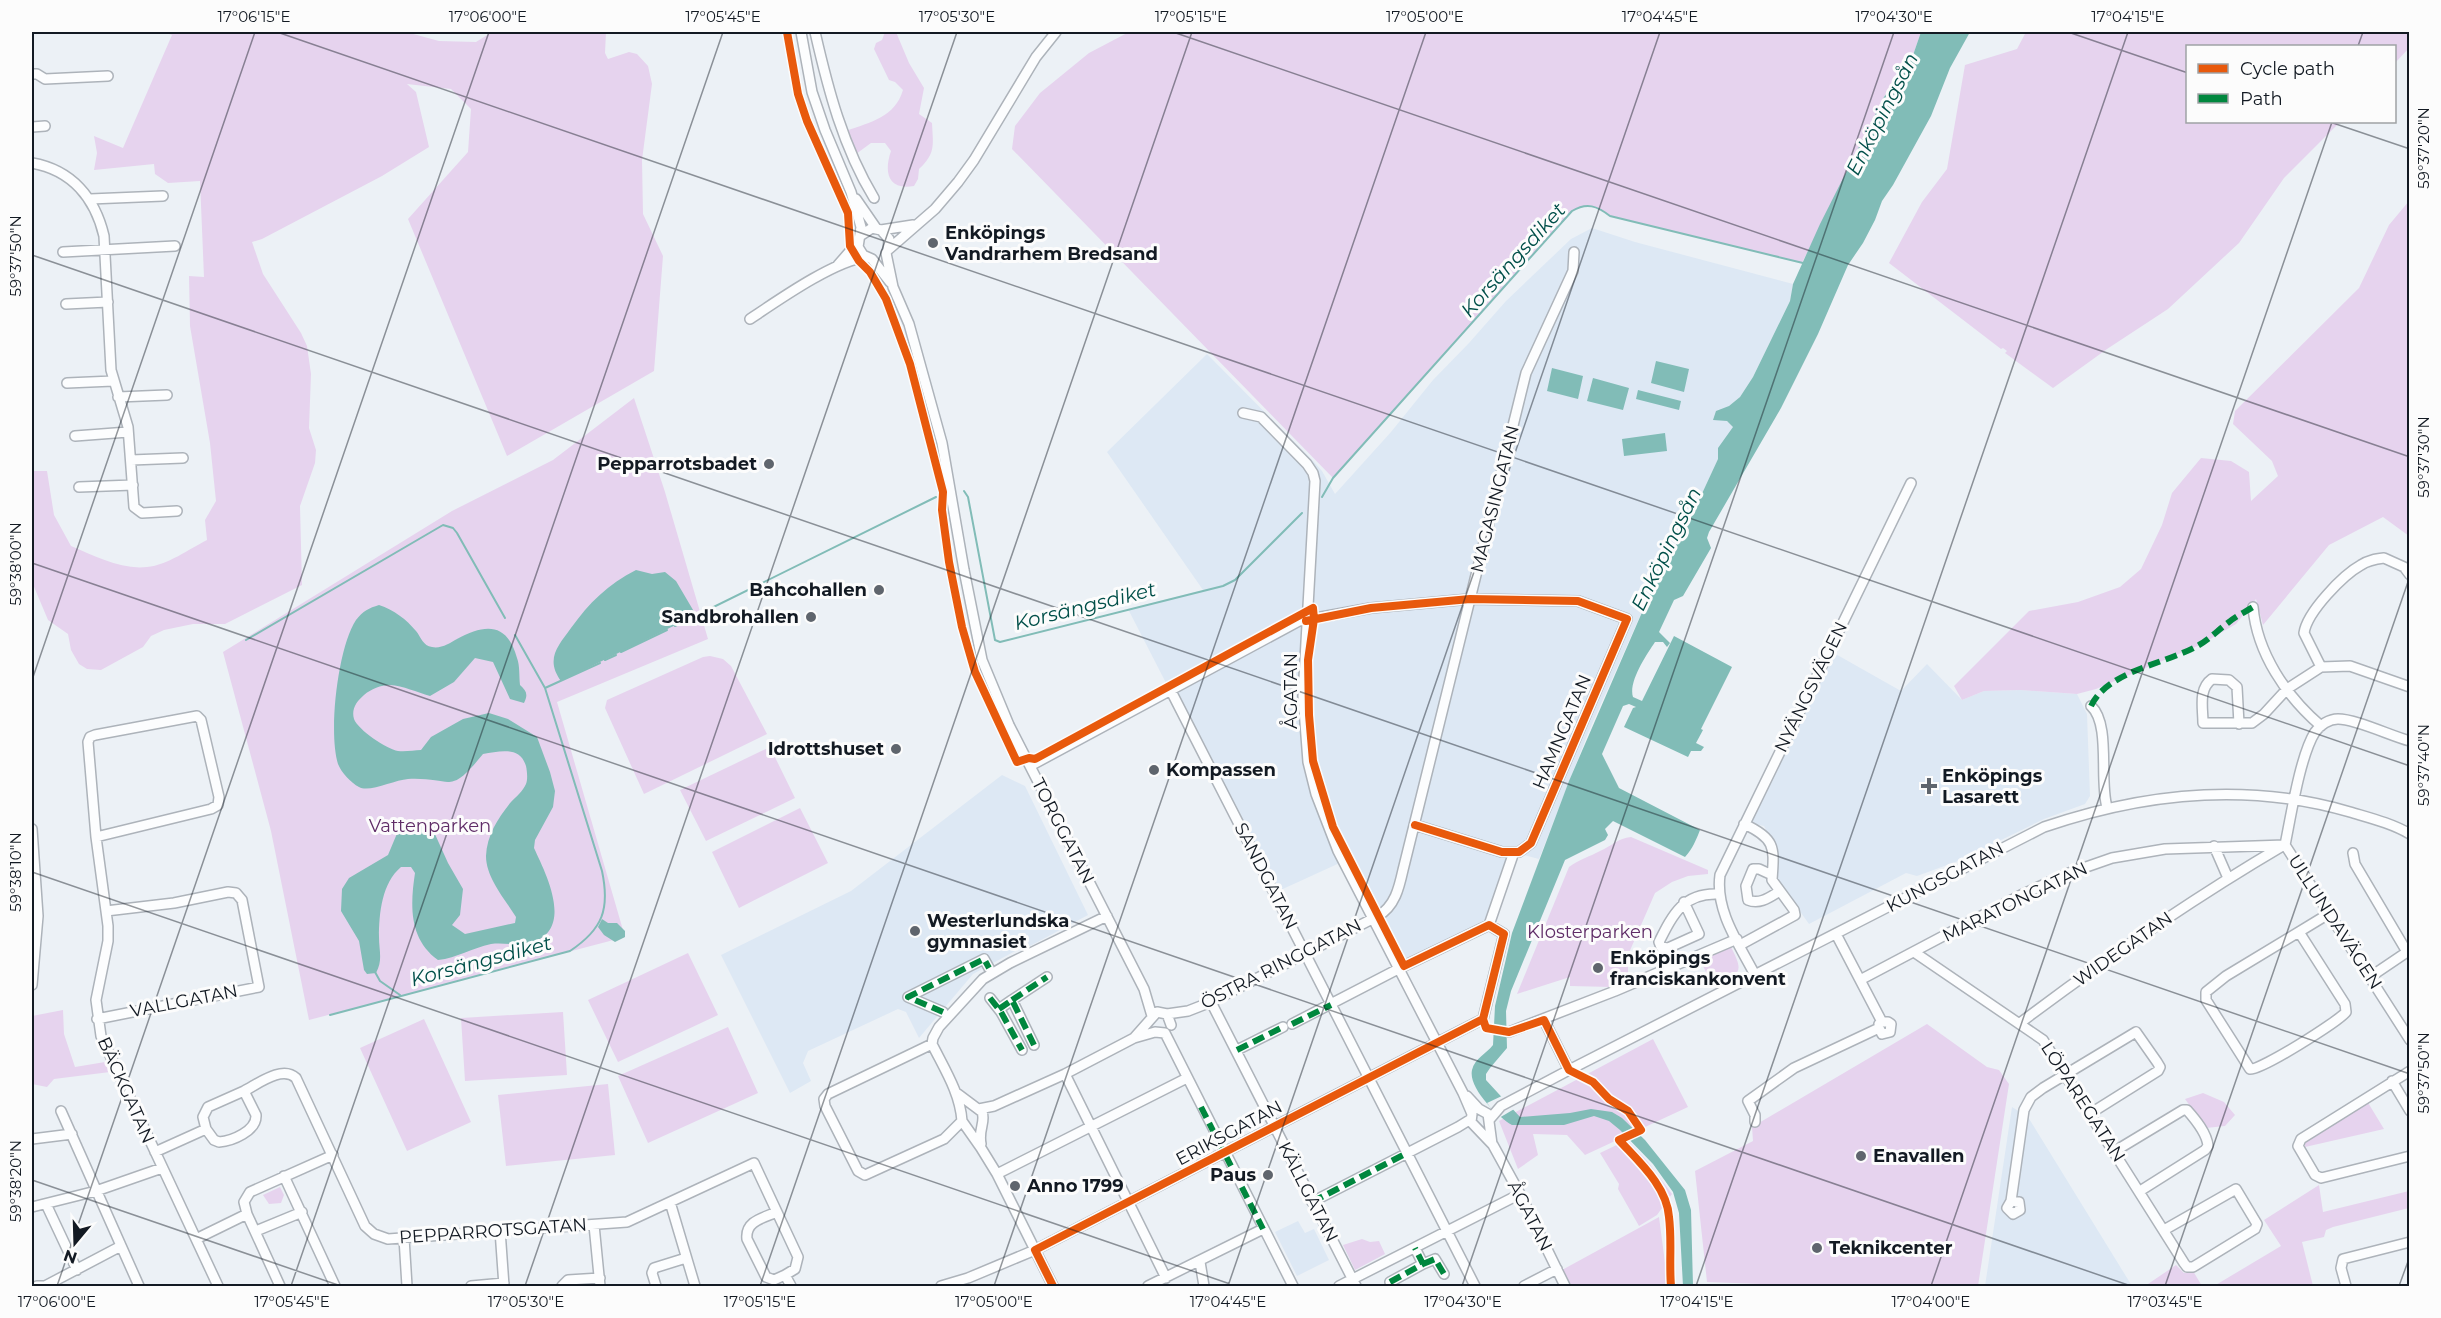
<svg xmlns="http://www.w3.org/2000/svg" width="2441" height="1318" font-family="Montserrat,sans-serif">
	<rect width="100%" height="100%" fill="#ecf1f6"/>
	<!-- built -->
	<path fill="#dde8f4" d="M1592 228 1635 242 1793 284 1790 301 1753 377 1740 397 1729 406 1727 421 1733 427 1687 526 1656 580 1588 733 1539 859 1513 852 1489 925 1400 967 1344 861 1274 893 1128 609 1203 590 1107 452 1207 354 1314 462 1322 471 1335 494 1391 432 1433 380 1469 343 1506 301 1571 239Z
		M1832 652 1901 691 1927 664 1962 700 1984 691 2020 690 2077 694 2087 714 2090 796 2085 804 2044 819 1958 861 1917 876 1906 873 1809 924 1777 879 1779 860 1771 839 1764 826 1755 824 1751 819Z
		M1002 775 1025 786 1088 915 1028 947 1017 950 973 974 919 1038 906 1012 898 1009 808 1051 803 1063 811 1081 790 1093 721 955 851 891Z
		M2012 1107 2028 1117 2132 1286H1985Z
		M1298 1221 1305 1233 1314 1229 1329 1260 1297 1276 1275 1232Z"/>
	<!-- green -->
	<path fill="#e6d3ee" d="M163 32H406L439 41 476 42 492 32H606L605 53 608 59 629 52 637 54 648 66 652 84 642 160 643 214 663 256 654 371 507 456 408 219 468 152 471 109 451 89 407 84 416 92 429 147 382 176 262 239 252 242 263 274 301 333 307 346 311 374 309 428 316 450 315 463 300 506 302 585 225 624H193L164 630 151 636 143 647 101 670 87 669 79 664 71 650 68 634 48 620 32 582V471H47L54 515 71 546C95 556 121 570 147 567 168 565 189 549 207 540L205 520 216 501 210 443 190 326 189 276 204 277 200 181 168 183 155 174 154 164 94 170 97 153 94 136 123 148 172 35Z
		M885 32H896L909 63 924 88 919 114 932 123C933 145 936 153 919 169L918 179 914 186C887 191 884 171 891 151L885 143H871L856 154 846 131C871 122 895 117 903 90L895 82 889 80 874 49 876 43 882 40Z
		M1129 32H1921L1912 58 1884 97 1802 263 1610 216C1597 206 1587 202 1572 211L1333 478 1012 149 1015 126 1040 93 1089 53Z
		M2026 32H2409L2410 47 2395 63 2394 46H2188V122H2340L2284 178 2239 243 2168 309 2107 349 2053 388 2005 353 2007 351 2003 348 2001 349 1889 263 1922 202 1947 169 1965 65 2017 49Z
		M2409 201V536L2383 517 2329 545 2263 625 2256 599 2236 624 2200 645 2096 689 2077 694 2020 690 1984 691 1962 700 1954 686 2029 611 2078 602 2120 587 2141 569 2162 525 2172 493 2201 458 2231 461 2249 472 2251 501 2278 476 2272 461 2233 424 2235 411 2359 288 2389 225Z
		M634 398 665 492 708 639 557 702 625 937 309 1020 271 831 223 652 452 511 553 460Z
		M710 656 723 659 731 666 767 734 644 794 605 708 607 700 703 657Z
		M770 747 795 798 706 841 680 790Z
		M800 808 828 863 739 908 712 852Z
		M1631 837 1708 870V874L1688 876 1672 882 1655 893 1628 955V980L1612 987 1570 986V977L1517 994 1569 867C1580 859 1589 857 1600 851 1612 846 1618 838 1631 837Z
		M1730 945C1745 974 1741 973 1713 986L1700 960Z
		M688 953 718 1015 618 1062 588 1000Z
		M63 1010 64 1034 75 1067 105 1062 110 1072 54 1079 47 1087 32 1084V1016Z
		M563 1012 567 1075 465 1081 461 1018Z
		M424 1019 471 1122 407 1151 360 1048Z
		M1927 1024 1987 1067 1999 1070 2009 1084 1978 1286H1815L1707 1282 1695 1171 1753 1141 1752 1127Z
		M728 1027 758 1093 648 1143 618 1076Z
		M1653 1039 1688 1107 1585 1155 1567 1135 1533 1134 1538 1155 1518 1169 1499 1121Z
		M608 1084 615 1155 506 1166 498 1095Z
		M2203 1093 2224 1102 2235 1115 2225 1126 2206 1128 2185 1099Z
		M2367 1101 2384 1129 2305 1147V1140Z
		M1627 1140 1648 1162 1672 1194 1657 1215 1639 1226 1618 1189 1619 1184 1600 1153Z
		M2319 1185 2323 1212 2409 1191V1208L2333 1227 2326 1230 2324 1237 2302 1242 2313 1286H2214L2281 1246 2264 1220Z
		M280 1187 284 1195 281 1203 269 1204 263 1195Z
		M1659 1217 1668 1286H1572L1562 1270Z
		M1362 1239 1370 1242 1379 1241 1385 1254 1355 1270 1343 1245Z
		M2176 1265 2184 1273 2193 1271 2202 1286H2145Z"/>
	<!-- water -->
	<path fill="#81bcb7" d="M1921 32H1970L1950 68 1931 116 1893 185 1882 201 1875 220 1863 243 1848 265 1818 334 1781 408 1709 532 1707 538 1711 548 1683 596 1674 600 1659 632 1670 643 1667 647 1663 642H1655C1647 654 1628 682 1633 697L1642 701 1674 636 1732 667 1701 729 1703 730 1696 743 1704 747 1701 751H1691L1688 757 1624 727 1633 708 1636 707 1629 704 1623 706 1602 754 1619 788 1700 830C1696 840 1693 848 1685 857L1613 821 1605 829 1608 835 1605 840 1565 860 1511 991 1506 1011 1507 1048 1490 1068 1486 1074V1080L1520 1117 1570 1113 1591 1109 1612 1112 1622 1118 1645 1140 1685 1190 1691 1210 1693 1286H1683L1679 1213 1673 1192 1653 1164 1620 1130 1609 1121 1594 1116 1564 1125H1512C1498 1117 1468 1088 1472 1070 1475 1058 1486 1054 1493 1045L1495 1006 1512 933 1569 781 1656 580 1687 526 1718 459V448L1733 427 1727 421 1713 420 1716 411 1729 406 1740 397 1753 377 1790 301 1793 284 1820 224 1884 97 1912 58Z
		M1656 361 1689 369 1684 392 1651 383Z
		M1552 368 1583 376 1578 399 1547 391Z
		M1593 378 1629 388 1623 410 1587 401Z
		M1638 390 1681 401 1679 410 1636 399Z
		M1665 433 1667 451 1624 456 1622 439Z
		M636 570 652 574 665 572 676 581 696 615 561 681C545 659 558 646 571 628 589 603 608 584 636 570Z
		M379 605C394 610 406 619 416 631 421 637 423 646 432 647 441 649 450 643 457 639 485 624 507 622 517 658 520 666 519 676 520 685 527 691 528 695 524 703L510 699 493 662 475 658 454 682 430 696C417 692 403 686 390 685 381 685 371 689 364 695 357 701 351 709 354 719 358 730 387 749 398 751 406 752 414 750 421 750L431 737 463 719 489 713 508 719 537 737 550 772 555 791 553 807 535 840 534 848C546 874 574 928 533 942 520 947 505 942 491 944 472 948 457 958 438 960 409 939 410 906 415 873L411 867H401C382 883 379 913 379 937 379 951 383 960 376 973L367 974 364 970 359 941 341 911 342 889 349 878 388 855 401 824 412 822 424 824 434 832 448 863 463 889 460 915 452 925 465 934 515 923 516 917C505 899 486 878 486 856 487 835 498 818 511 802 516 797 523 791 526 784 528 779 527 771 526 766 520 746 500 751 483 754 448 797 454 777 408 779 394 780 369 793 359 787 351 783 341 772 338 764 328 732 338 647 356 620 363 611 369 608 379 605Z
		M602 919 608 923H617L625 931V937L615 942 604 935 598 927Z"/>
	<!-- pier -->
	<path fill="#ecf1f6" d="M1504 1095 1516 1108 1499 1118 1487 1103Z"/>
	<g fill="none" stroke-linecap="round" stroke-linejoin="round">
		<!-- stream -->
		<path stroke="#81bcb7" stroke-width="2" d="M964 491 968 497 995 640 1000 642 1223 586 1235 580 1302 513
			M1322 497 1333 478 1572 211C1587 202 1597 206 1610 216L1803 263
			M675 626 936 497
			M246 640 443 525 453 528 457 533 505 618
			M621 652 667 630
			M605 660 616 655
			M545 688 600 663
			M375 972 380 981 400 995
			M330 1015 570 951C603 929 610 909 602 871L545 688 515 635"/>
		<!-- minor casing -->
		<g stroke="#adb3ba" stroke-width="12">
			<path id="minor" d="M801 32 812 92 825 130 851 192 861 227 858 247 863 255 872 259 890 282
				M815 32C828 89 843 147 874 198
				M32 74H37L45 79 108 76
				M32 127 45 126
				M32 163C72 170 95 198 104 236L111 370 128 427 134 507 142 513 177 511
				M90 199 163 196
				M856 199 876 228
				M881 230 913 225
				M860 236 872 228 881 230 889 239 888 250
				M889 249 935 209 958 182 974 160 1036 57 1056 32
				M63 252 175 246
				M886 253 893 287 909 324 942 443 964 570 982 660 1009 725 1144 989 1152 1016
				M838 265 858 242
				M66 304 108 302
				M750 319C777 301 835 260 867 257
				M67 383 113 381
				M118 397 167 395
				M1243 413 1261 417 1307 464 1313 473 1315 481 1303 696 1308 762 1316 794 1338 851 1463 1093 1472 1114 1471 1122 1493 1145 1520 1194 1565 1286
				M75 436 128 432
				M131 460 183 458
				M79 487 133 485
				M2410 575 2404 567 2384 558C2376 559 2368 560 2361 565 2343 575 2307 612 2304 633L2321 667 2350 666 2410 687
				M2253 607C2257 653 2286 696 2321 726
				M1171 691 1475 1286
				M2091 706C2111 724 2099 781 2107 807
				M2239 724 2237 687 2229 680 2212 679C2198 689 2203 708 2203 723H2252L2264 714 2287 689 2321 667
				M2410 741C2391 736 2356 719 2338 719 2329 719 2320 725 2315 732 2300 756 2291 816 2285 845L2410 1040
				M1030 766 1299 621 1371 608 1470 599 1578 601 1627 619 1531 843 1519 852H1502L1415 825
				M32 829 38 916 32 985
				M96 837 211 809 218 805 219 797 201 720 197 716 95 735 90 737 88 742 96 837 108 926V941L96 1000 101 1036 218 1286
				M2214 846 2228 878
				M2353 853 2355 864 2407 952 2370 977
				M1772 875 1759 869H1753L1746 886 1748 900C1760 905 1770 897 1780 891
				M1684 902 1699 934 1668 948 1661 947 1659 942C1673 914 1684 892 1719 894
				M1489 925 1514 852
				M2299 932 2345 1004 2346 1012C2339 1021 2260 1071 2250 1069L2206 1000V992L2226 976 2330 913
				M1836 934 1882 1022 1879 1024
				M1740 945 1795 915 1794 910 1772 880C1774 849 1777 839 1744 824
				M1914 952 2043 1040 2184 1263 2187 1267H2193L2255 1229 2257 1224 2236 1189 2164 1230
				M1755 975C1739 944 1715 911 1720 875L1911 483
				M1860 980 2021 895 2069 873 2112 858 2165 849 2285 845
				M990 998 1001 1012 1022 1050
				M1012 1000 1047 977
				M1211 1002 1356 1286
				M999 1009 1012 1000 1034 1045
				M943 1012 908 997 984 959 989 968
				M1167 1014 1188 1011 1211 1002 1378 916C1395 906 1399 888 1403 870L1526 373 1573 271 1574 252
				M97 1019 259 987 242 900 236 893 228 892 174 903 106 911
				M1544 1020 1569 1070
				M2020 1023C2105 959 2192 899 2284 845
				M1509 1032 1615 991 1737 939
				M1165 1033 1293 1286
				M1134 1038 1157 1012 1167 1014 1171 1025
				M932 1044 828 1094 824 1099 825 1106 858 1171 865 1175 944 1139 962 1121
				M1237 1050 1283 1027
				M2410 1071 2301 1139 2298 1146 2315 1175 2321 1178 2410 1156
				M1065 1074 1166 1278
				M2392 1081 2410 1111
				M244 1091C258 1084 282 1065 296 1078L365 1226 374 1234 388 1239 627 1222 754 1163 798 1257 795 1269 785 1275
				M958 1094 982 1112C986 1122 978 1129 981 1144
				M1467 1096 1479 1109 1488 1114 1492 1144
				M979 1109 994 1106 1065 1074 1134 1038 1155 1032 1165 1033
				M61 1111 139 1286
				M1489 1120 1501 1106 1569 1070 2044 827C2143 793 2248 782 2350 812 2370 818 2391 823 2410 834
				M1755 1122V1115L1748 1101 1794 1068 1879 1028 1882 1034 1890 1032 1891 1024 1888 1022H1882
				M32 1139 72 1134
				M2115 1151 2183 1110H2187C2195 1119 2207 1133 2208 1146L2205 1150 2140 1191
				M155 1152 206 1129 203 1117 208 1107 244 1091 256 1115C257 1131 232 1141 219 1142L214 1140 206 1129
				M997 1174 1187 1078
				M284 1176 335 1286
				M2011 1201 2019 1202 2020 1210 2013 1214 2007 1208 2011 1201 2024 1110 2031 1097 2043 1088 2136 1032 2157 1062 2160 1067 2158 1071 2091 1113
				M670 1202 695 1286
				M1312 1202 1458 1127 1471 1119
				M46 1204 77 1270
				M32 1207 96 1191 162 1168
				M777 1212C763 1218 745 1221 747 1239L766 1277 774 1280 785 1275 791 1286
				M247 1214 280 1286
				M594 1225 600 1286
				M500 1230 504 1286
				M256 1231 302 1212
				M404 1238 407 1286
				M196 1239 247 1214 244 1202 250 1192 333 1155
				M1200 1262 1204 1286
				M1423 1264 1435 1259 1444 1274
				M1390 1282 1423 1264 1415 1248
				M37 1286H45L121 1246
				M471 1286 504 1283
				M562 1286 568 1280 600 1278
				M656 1286 652 1273 654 1268 686 1258
				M941 1286 968 1278 1035 1250 1483 1019 1504 934 1489 925 1404 966 1292 1024
				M1053 1286 997 1174 981 1148 962 1121C960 1093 945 1070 932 1044L933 1038 939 1027 983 979 1010 963 1107 916
				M1148 1286 1263 1229
				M1339 1286 1520 1194
				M1524 1286 1557 1269
				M2346 1286 2341 1268 2343 1259 2410 1242"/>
		</g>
		<!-- minor -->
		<use href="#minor" stroke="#fcfdfe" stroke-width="9"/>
		<!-- quiet -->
		<path stroke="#00873e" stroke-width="6" stroke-dasharray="12 6" stroke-linecap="butt" d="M2091 706C2108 670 2167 664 2199 645 2210 639 2219 629 2229 622 2236 616 2245 612 2253 607
			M990 998 1001 1012 1022 1050
			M1012 1000 1047 977
			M999 1009 1012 1000 1034 1045
			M943 1012 908 997 984 959 989 968
			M1292 1024 1331 1005
			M1237 1050 1283 1027
			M1201 1107 1263 1229
			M1312 1202 1407 1153
			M1423 1264 1435 1259 1444 1274
			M1390 1282 1423 1264 1415 1248"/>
		<!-- cycleway casing -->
		<g stroke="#fcfcfc" stroke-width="11">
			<path id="cycleway" d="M787 32 798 94 807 121 848 213 850 246 859 261 870 272 886 299 910 364 943 492 942 510 949 562 962 627 975 672 1017 762 1029 758 1035 759 1313 608 1314 619 1308 660 1309 715 1313 761 1333 827 1404 966 1489 925 1504 934 1483 1019 1035 1250 1053 1286
				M1306 621 1371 608 1470 599 1578 601 1627 619 1531 843 1519 852H1502L1415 825
				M1483 1019 1486 1028 1509 1032 1544 1020 1569 1070 1593 1082 1609 1099 1628 1111 1641 1130 1619 1140C1638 1161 1667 1186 1669 1217 1672 1240 1669 1263 1671 1286"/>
		</g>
		<!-- cycleway -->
		<use href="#cycleway" stroke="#e8590c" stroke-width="8"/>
	</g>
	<!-- ticks -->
	<path fill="none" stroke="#131a23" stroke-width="1.5" stroke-opacity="0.45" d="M277 32 2410 766M1173 32 2410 457M2068 32 2188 73M2358 46 2363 32M2330 122 2410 149M32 255 2410 1074M32 563 2131 1286M32 680 255 32M32 872 1236 1286M32 1180 341 1286M57 1286 489 32M291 1286 723 32M525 1286 957 32M760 1286 1192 32M994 1286 1426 32M1228 1286 1660 32M1462 1286 1894 32M1696 1286 2128 32M1931 1286 2332 122M2165 1286 2410 576M2399 1286 2410 1256"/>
	<!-- markers -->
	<g fill="#5f656d" stroke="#fcfcfc" stroke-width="2">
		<circle cx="933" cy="243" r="6"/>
		<circle cx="769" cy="464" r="6"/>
		<circle cx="879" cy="590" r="6"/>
		<circle cx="811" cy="617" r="6"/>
		<circle cx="896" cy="749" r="6"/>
		<circle cx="1154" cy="770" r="6"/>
		<path d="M1926 777h6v6h6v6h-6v6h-6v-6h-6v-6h6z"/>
		<circle cx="915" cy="931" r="6"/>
		<circle cx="1598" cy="968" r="6"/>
		<circle cx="1861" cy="1156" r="6"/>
		<circle cx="1268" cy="1175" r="6"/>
		<circle cx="1015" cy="1186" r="6"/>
		<circle cx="1817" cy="1248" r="6"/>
	</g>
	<g text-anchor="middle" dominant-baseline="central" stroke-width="6" stroke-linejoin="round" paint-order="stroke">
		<!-- poi labels -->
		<g font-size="18" font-weight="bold" fill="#131a23" stroke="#fcfcfc" text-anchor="start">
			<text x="945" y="233">Enköpings<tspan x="945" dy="21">Vandrarhem Bredsand</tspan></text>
			<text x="757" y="464" text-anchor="end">Pepparrotsbadet</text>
			<text x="867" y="590" text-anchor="end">Bahcohallen</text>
			<text x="799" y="617" text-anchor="end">Sandbrohallen</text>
			<text x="884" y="749" text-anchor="end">Idrottshuset</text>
			<text x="1166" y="770">Kompassen</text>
			<text x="1942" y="776">Enköpings<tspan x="1942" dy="21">Lasarett</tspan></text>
			<text x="927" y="921">Westerlundska<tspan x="927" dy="21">gymnasiet</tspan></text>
			<text x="1610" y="958">Enköpings<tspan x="1610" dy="21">franciskankonvent</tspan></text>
			<text x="1873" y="1156">Enavallen</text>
			<text x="1256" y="1175" text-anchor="end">Paus</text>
			<text x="1027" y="1186">Anno 1799</text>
			<text x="1829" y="1248">Teknikcenter</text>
		</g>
		<!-- street labels -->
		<g font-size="18" fill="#131a23" stroke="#fcfcfc">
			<text transform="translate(1495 499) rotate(-76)">MAGASINGATAN</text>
			<text transform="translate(1811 687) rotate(-64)">NYÄNGSVÄGEN</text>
			<text transform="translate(1291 691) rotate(-90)">ÅGATAN</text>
			<text transform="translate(1562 732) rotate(-67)">HAMNGATAN</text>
			<text transform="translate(1063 831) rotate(63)">TORGGATAN</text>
			<text transform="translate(1266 876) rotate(63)">SANDGATAN</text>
			<text transform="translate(1945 877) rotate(-28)">KUNGSGATAN</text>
			<text transform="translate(2015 902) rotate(-26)">MARATONGATAN</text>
			<text transform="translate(2335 922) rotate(57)">ULLUNDAVÄGEN</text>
			<text transform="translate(2123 949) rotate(-35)">WIDEGATAN</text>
			<text transform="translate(1281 964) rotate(-27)">ÖSTRA RINGGATAN</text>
			<text transform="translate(184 1001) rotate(-11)">VALLGATAN</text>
			<text transform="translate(126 1090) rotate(66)">BÄCKGATAN</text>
			<text transform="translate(2083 1102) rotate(57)">LÖPAREGATAN</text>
			<text transform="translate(1229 1133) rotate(-28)">ERIKSGATAN</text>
			<text transform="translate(1308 1192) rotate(63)">KÄLLGATAN</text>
			<text transform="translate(1530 1216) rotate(63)">ÅGATAN</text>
			<text transform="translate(493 1231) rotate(-4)">PEPPARROTSGATAN</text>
		</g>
		<!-- park labels -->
		<g font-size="18" fill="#5f2c67" stroke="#fcfcfc">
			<text x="430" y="826">Vattenparken</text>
			<text x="1590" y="932">Klosterparken</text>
		</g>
		<!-- water labels -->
		<g font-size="20" font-style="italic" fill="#014f49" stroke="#fcfcfc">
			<text transform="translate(1882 114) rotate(-63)">Enköpingsån</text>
			<text transform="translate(1513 260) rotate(-48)">Korsängsdiket</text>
			<text transform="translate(1666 549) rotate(-64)">Enköpingsån</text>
			<text transform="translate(1085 606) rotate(-14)">Korsängsdiket</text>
			<text transform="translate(481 961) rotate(-15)">Korsängsdiket</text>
		</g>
	</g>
	<!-- border -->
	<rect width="2441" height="1318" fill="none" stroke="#fcfcfc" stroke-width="66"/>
	<!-- legend -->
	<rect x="2186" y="45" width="210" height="78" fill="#fcfcfc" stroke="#9fa2a5" stroke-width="1.5"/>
	<rect x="2198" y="64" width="30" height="9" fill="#e8590c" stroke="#9fa2a5" stroke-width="1.5"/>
	<text x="2240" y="75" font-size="18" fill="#131a23">Cycle path</text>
	<rect x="2198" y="94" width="30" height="9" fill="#00873e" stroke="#9fa2a5" stroke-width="1.5"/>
	<text x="2240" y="105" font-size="18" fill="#131a23">Path</text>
	<!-- north arrow -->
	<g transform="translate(75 1243) rotate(199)" stroke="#fcfcfc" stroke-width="4.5" paint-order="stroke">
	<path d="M0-4.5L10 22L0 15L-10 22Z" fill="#131a23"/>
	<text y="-9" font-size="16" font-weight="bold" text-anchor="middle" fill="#131a23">N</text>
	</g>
	<rect x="33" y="33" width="2375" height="1252" fill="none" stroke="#131a23" stroke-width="2"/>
	<g font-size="15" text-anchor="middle" fill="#131a23">
		<text x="254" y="22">17°06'15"E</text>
		<text x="488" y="22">17°06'00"E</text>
		<text x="723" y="22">17°05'45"E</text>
		<text x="957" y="22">17°05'30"E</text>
		<text x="1191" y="22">17°05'15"E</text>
		<text x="1425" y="22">17°05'00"E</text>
		<text x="1660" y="22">17°04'45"E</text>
		<text x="1894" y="22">17°04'30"E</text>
		<text x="2128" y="22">17°04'15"E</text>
		<text transform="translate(2424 148) rotate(-90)" y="5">59°37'20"N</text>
		<text transform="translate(16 256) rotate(-90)" y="5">59°37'50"N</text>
		<text transform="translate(2424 457) rotate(-90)" y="5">59°37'30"N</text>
		<text transform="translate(16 564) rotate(-90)" y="5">59°38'00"N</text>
		<text transform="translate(2424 765) rotate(-90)" y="5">59°37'40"N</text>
		<text transform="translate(16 872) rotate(-90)" y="5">59°38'10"N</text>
		<text transform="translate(2424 1073) rotate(-90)" y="5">59°37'50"N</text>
		<text transform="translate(16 1181) rotate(-90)" y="5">59°38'20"N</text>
		<text x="57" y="1307">17°06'00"E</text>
		<text x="292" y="1307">17°05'45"E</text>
		<text x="526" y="1307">17°05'30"E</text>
		<text x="760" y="1307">17°05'15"E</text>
		<text x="994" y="1307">17°05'00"E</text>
		<text x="1228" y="1307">17°04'45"E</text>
		<text x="1463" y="1307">17°04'30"E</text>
		<text x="1697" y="1307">17°04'15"E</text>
		<text x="1931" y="1307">17°04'00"E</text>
		<text x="2165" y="1307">17°03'45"E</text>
	</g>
</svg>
